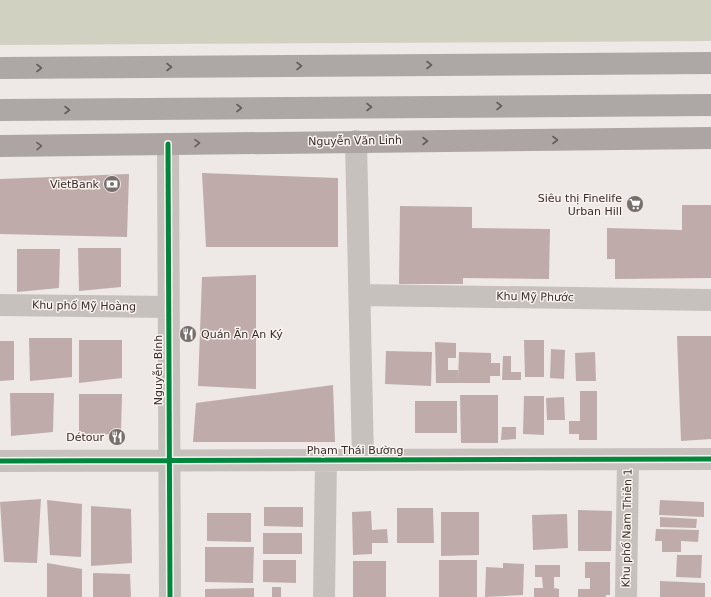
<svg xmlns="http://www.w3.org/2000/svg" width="711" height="597" font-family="'DejaVu Sans',sans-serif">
	<rect width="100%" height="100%" fill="#eee8e6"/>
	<!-- green -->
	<path fill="#d1d1c1" d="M0 0H711V41L0 45Z"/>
	<!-- building -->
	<path fill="#bfacaa" d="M202 173 338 178V247H206Z
		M129 174 127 237 0 234V179Z
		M682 205H711V278L615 279V259H607V228L682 230Z
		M400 206 472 207V228L550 229 549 279 463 278V284H399Z
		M78 248H121V287L79 291Z
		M17 249H60L59 288 17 292Z
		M256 275V389L198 386 202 277Z
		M677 336H711V439L681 441Z
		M29 338H72V377L30 381Z
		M79 340H122V378L79 383Z
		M524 340H544V377H525Z
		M0 341H14V380L0 381Z
		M435 342 456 343V358H448V370H458V380L459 352 491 353V363H500V376H490V383H436Z
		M551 349 565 350 564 379 550 378Z
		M386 351 432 352 431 386 385 384Z
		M595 352 596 381H576L575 353Z
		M503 356H511V372H521V380H502Z
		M333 385 335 442H193L196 403Z
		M580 391H597V440H579V434H569V421H580Z
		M10 393H54L53 432 11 436Z
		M79 394H122L121 433 79 437Z
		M460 395H498V443H461Z
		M524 396H544V435L523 434Z
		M564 397 565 420H547L546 398Z
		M415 401H457V433H415Z
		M502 427H516V439L501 440Z
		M41 499 37 563 4 562 0 502Z
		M47 500 82 504 81 557 50 555Z
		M660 500 704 502V517L659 515Z
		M91 506 131 509 132 563 91 566Z
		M264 507H303V527L264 526Z
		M397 508H433L434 543H397Z
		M578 510 612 511 611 551H578Z
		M371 511 372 530 387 529 388 543H372V554L353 555 352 512Z
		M441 512H479V555L441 556Z
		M207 513H251V542L207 541Z
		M567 514 568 548 533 550 532 515Z
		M660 517 697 519 696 528 660 527Z
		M656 529 699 530 698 542 681 541V552H662V541H655Z
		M263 533H302V554H263Z
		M205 547H254L253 583 205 582Z
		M677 555H702L701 578 676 577Z
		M263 560H296V583L263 582Z
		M439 560H477V597H439Z
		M353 561H386V597H353Z
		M585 562H610V595H606V597H578V589H590V578H585Z
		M47 563 82 569V597H47Z
		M503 563 524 564 523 595 485 597 486 567 503 568Z
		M535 565H560V577H554V588L559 589V597H534V588H543L542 577H535Z
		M93 573 130 574 131 597H93Z
		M660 581 705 583V597H660Z
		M272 587H281V597H272Z
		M254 588V597H205V589Z"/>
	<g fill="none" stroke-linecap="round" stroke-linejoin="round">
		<!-- minor -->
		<path stroke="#c7c1be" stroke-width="22" d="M356 141 363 460
			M168 144 170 597
			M360 295 711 300
			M0 305 168 307
			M0 461 711 459
			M324 597 326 460
			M626 597 628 460"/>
		<!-- major -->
		<path stroke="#aca5a3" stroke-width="22" d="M0 146 711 138"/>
		<!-- highway -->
		<path stroke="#ada7a5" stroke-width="22" d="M0 68 711 63
			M0 110 711 105"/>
		<!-- cycleway casing -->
		<g stroke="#f9f2ee" stroke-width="8">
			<path id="cycleway" d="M168 144 170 597
				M0 461 711 459"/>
		</g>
		<!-- cycleway -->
		<use href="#cycleway" stroke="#00873e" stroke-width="5"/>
	</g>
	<!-- one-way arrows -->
	<defs><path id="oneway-chevron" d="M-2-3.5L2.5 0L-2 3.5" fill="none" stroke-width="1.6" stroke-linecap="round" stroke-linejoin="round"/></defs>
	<g stroke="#675e5c">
		<use href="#oneway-chevron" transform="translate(429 65)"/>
		<use href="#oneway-chevron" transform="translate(299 66)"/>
		<use href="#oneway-chevron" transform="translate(169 67)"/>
		<use href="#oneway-chevron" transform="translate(39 68)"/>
		<use href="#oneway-chevron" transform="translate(499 106)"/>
		<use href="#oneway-chevron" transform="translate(369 107)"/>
		<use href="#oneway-chevron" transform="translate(239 108)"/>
		<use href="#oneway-chevron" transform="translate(67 110)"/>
	</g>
	<g stroke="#665e5c">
		<use href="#oneway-chevron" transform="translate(555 140)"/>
		<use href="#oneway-chevron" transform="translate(425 141)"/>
		<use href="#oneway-chevron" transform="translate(197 143) rotate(-1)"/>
		<use href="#oneway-chevron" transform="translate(39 146) rotate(-1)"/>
	</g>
	<!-- icons -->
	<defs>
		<g id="bank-disc" transform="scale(0.9)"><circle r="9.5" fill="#786f6d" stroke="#f9f2ee"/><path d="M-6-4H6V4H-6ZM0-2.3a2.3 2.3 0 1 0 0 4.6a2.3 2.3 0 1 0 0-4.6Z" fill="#fff"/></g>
		<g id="supermarket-disc" transform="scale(0.9)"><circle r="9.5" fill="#786f6d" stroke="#f9f2ee"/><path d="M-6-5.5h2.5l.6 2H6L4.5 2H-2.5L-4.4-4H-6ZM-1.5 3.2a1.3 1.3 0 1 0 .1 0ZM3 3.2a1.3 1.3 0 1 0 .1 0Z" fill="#fff"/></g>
		<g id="restaurant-disc" transform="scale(0.9)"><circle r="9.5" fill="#786f6d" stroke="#f9f2ee"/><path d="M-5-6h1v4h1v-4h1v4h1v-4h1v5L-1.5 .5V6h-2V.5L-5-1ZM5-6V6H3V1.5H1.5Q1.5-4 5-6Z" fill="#fff"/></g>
	</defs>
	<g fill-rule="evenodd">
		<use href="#bank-disc" x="112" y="184"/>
		<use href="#supermarket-disc" x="635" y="204"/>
		<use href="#restaurant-disc" x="188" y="334"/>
		<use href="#restaurant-disc" x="117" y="437"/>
	</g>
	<g text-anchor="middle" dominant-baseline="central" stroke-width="3" stroke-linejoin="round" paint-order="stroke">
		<!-- street labels -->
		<g font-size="11" fill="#382e2c" stroke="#f9f2ee">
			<text transform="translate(355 141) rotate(-1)">Nguyễn Văn Linh</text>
			<text transform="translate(535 297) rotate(1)">Khu Mỹ Phước</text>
			<text transform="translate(84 306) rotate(1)">Khu phố Mỹ Hoàng</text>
			<text transform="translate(158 370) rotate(-90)">Nguyễn Bính</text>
			<text x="355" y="450">Phạm Thái Bường</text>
			<text transform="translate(627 528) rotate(-89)">Khu phố Nam Thiên 1</text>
		</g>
		<!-- poi labels -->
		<g font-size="11" fill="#382e2c" stroke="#f9f2ee" text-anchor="end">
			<text x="99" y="184">VietBank</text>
			<text x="622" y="198">Siêu thị Finelife<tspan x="622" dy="13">Urban Hill</tspan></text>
			<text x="201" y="334" text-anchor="start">Quán Ăn An Ký</text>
			<text x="104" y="437">Détour</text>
		</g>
	</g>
</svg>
